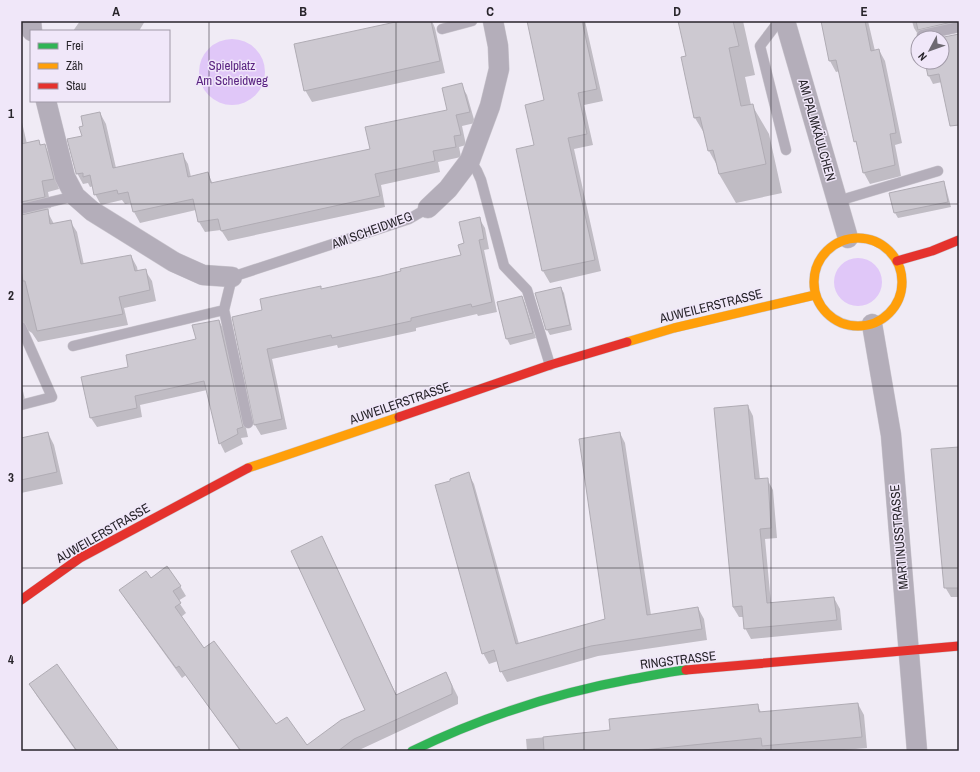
<svg xmlns="http://www.w3.org/2000/svg" width="980" height="772" font-family="'Archivo Narrow',sans-serif">
	<rect width="100%" height="100%" fill="#f0ebf5"/>
	<!-- green -->
	<path fill="#e0c7f8" d="M199 72a33 33 0 1 1 66 0a33 33 0 1 1-66 0Z
		M834 282a24 24 0 1 1 48 0a24 24 0 1 1-48 0Z"/>
	<!-- shadow -->
	<path fill="#0003" d="M80 21H145L139 31H73Z
		M405 21H432L435 28 445 73 312 102 305 90Z
		M528 21H585L603 101 584 105 593 145 574 149 601 271 550 283 543 271 517 150 535 146 545 101Z
		M685 21H743L755 75 745 77 751 105H752L769 134 782 193 736 203 719 174 718 167 709 151 704 133 695 118 687 57Z
		M821 21H868L875 51 879 50 885 61 902 143 895 145 901 176 870 184 864 173 858 147 855 141 840 71 836 72 830 61Z
		M912 21H959V29L919 36 914 28Z
		M959 35V104L942 82 933 84 929 76 926 62H942V38Z
		M461 85 467 95 475 123 462 126 466 145 459 147 461 157 438 162 440 172 381 185 385 207 228 241 221 230 205 232 199 222 196 210 140 223 134 212 132 203 125 204 122 200 101 205 95 194 94 186 90 187 88 183 83 184 77 173 84 127 100 113 106 124 116 168 182 154 188 164 191 177 208 174 213 184 371 149 448 111Z
		M21 118 27 144 39 142 41 145H44L51 156 59 189 48 192 51 208 46 209 54 224 70 221 77 232 84 265 131 256 137 267 138 272 145 270 152 281 156 301 124 308 128 325 38 342 32 333 29 331 24 332 21 337Z
		M943 182 946 188 951 207 898 218 895 213 891 194Z
		M479 218 485 228 489 249 484 250 497 312 478 316 477 314 416 328V331L338 348 337 345 272 359 287 429 261 435 255 425 264 311 321 290 381 277 462 256 465 244Z
		M561 288 564 293 572 330 550 335 547 330Z
		M522 297 525 303 536 338 510 345 507 339 498 303Z
		M219 321 224 330 248 437 241 438 243 444 225 453 220 443 207 390 140 405 142 417 97 427 91 418 129 367 197 340Z
		M21 382 25 400 21 401Z
		M748 406 753 416 760 480 767 479 773 490 777 538 765 539 771 604 834 598 840 609 842 630 751 639 745 628 744 617H739L733 607Z
		M48 433 54 445 63 484 21 493V439Z
		M620 433 625 443 651 615 698 608 704 619 707 640 598 656 507 682 501 671 498 661 489 664 483 653 451 482 468 473 474 484 519 644 607 620Z
		M959 448V605L958 597H951L945 587Z
		M327 548 397 696 446 673 458 697V704L357 751H240L186 675 182 678 126 600 120 590 151 579 180 586 186 596 178 601 186 613 181 617 204 649 276 726 307 746 366 710Z
		M30 685 117 751H76L37 696Z
		M858 704 864 715 867 748 832 751H766L765 749 745 751H527L526 739 611 731 757 705 761 712Z
		M958 722H959V737Z"/>
	<!-- building -->
	<path fill="#cdc9d1" stroke="#b0acb4" d="M400 21H431L440 61 304 91 294 44Z
		M527 21H582L597 89 578 93 587 134 568 138 595 260 542 271 516 149 534 145 525 105 544 100Z
		M678 21H733L739 46 729 48 741 106 753 104 766 164 719 174 713 150 708 151 700 117 694 118 681 57 686 56Z
		M821 21H865L871 51 879 49 892 111 896 133 890 134 895 165 863 173 856 141 854 142 836 60 829 61Z
		M916 21H956L918 30Z
		M959 34V125L950 126 939 74 928 76 925 62H942V38H939Z
		M462 83 470 112 456 115 461 135 454 136 456 147 433 151 435 161 375 174 380 196 221 231 218 219 198 222 193 199 133 212 128 192 118 194 117 190 94 195 90 175 83 177V173L76 174V173L67 139 82 136 79 127 83 126 81 116 100 112 113 168 183 153 188 177 208 172 211 183 370 149 365 127 447 110 442 88Z
		M39 140 40 145 45 144 54 179 42 181 45 197 21 202V144Z
		M944 181 948 202 894 213 889 193Z
		M48 209 50 224 71 220 81 264 131 255 135 271 146 269 150 290 119 297 123 314 37 331 25 281H23L21 270V215Z
		M480 217 484 239 479 240 492 302 472 307 471 304 411 318V321L332 338 331 335 267 349 282 419 254 425 232 317 262 310 260 299 321 286V289L381 276 401 271 400 269 461 255 458 245 464 243 459 222Z
		M561 287 570 325 546 330 535 293Z
		M522 296 533 333 506 339 497 302Z
		M219 320 243 427 237 429 238 434 219 444 204 381 135 396 137 408 90 418 81 377 128 367 126 355 196 339 192 325Z
		M748 405 755 479 768 478 771 528 760 529 767 603 834 597 837 620 744 629 742 606 733 607 714 408Z
		M48 432 57 472 21 480V438Z
		M620 432 647 615 698 607 702 629 591 646 500 672 494 650 482 654 435 485 450 481V479L469 472 516 644 605 619 579 439Z
		M959 447V588H944L931 449Z
		M322 536 396 695 446 672 452 686V694L354 739 338 751H241L179 666 176 668 119 590 146 571 151 578 167 566 181 586 173 591 181 603 175 607 204 648 214 641 276 724 287 717 307 745 341 720 365 710 291 551Z
		M57 664 86 705 119 751H77L29 684Z
		M858 703 862 737 762 746 761 738 634 751H544L543 737 610 730 609 719 758 704 759 712Z"/>
	<g fill="none" stroke-linecap="round" stroke-linejoin="round">
		<!-- lane casing -->
		<g stroke="#ccc8d0" stroke-width="11">
			<path id="lane" d="M779 21 760 46 786 150
				M442 29 472 21
				M922 35 959 27
				M470 160 477 171 481 180 504 266 527 290 550 365
				M838 201 938 171
				M21 209 75 196
				M224 310 248 423
				M21 327 52 397 21 405
				M73 346 224 310 232 277 409 219 428 208"/>
		</g>
		<!-- street casing -->
		<g stroke="#ccc8d0" stroke-width="21">
			<path id="street" d="M31 21 32 31
				M785 21 848 238
				M46 101 65 177 75 196 92 211 174 262 203 275 232 277
				M428 208 448 189 470 160 490 106 499 69 498 46 493 21
				M872 324 891 435 917 751"/>
		</g>
		<!-- fast casing -->
		<g stroke="#ccc8d0" stroke-width="10">
			<path id="fast" d="M412 751C482 717 556 693 632 679 650 676 667 672 686 670"/>
		</g>
		<!-- slow casing -->
		<g stroke="#ccc8d0" stroke-width="10">
			<path id="slow" d="M814 282a44 44 0 1 1 88 0a44 44 0 1 1-88 0Z
				M627 342 674 328 815 295
				M248 468 399 417"/>
		</g>
		<!-- jam casing -->
		<g stroke="#ccc8d0" stroke-width="10">
			<path id="jam" d="M897 261 932 251 959 240
				M399 417 550 365 627 342
				M21 600 80 558 248 468
				M686 670 959 646"/>
		</g>
		<!-- lane -->
		<use href="#lane" stroke="#b4aeba" stroke-width="10"/>
		<!-- street -->
		<use href="#street" stroke="#b4aeba" stroke-width="20"/>
		<!-- fast -->
		<use href="#fast" stroke="#30b455" stroke-width="9"/>
		<!-- slow -->
		<use href="#slow" stroke="#ff9f0a" stroke-width="9"/>
		<!-- jam -->
		<use href="#jam" stroke="#e5322d" stroke-width="9"/>
	</g>
	<!-- grid -->
	<path fill="none" stroke="#28252b" stroke-width="1" stroke-opacity="0.55" d="M209 21V751M396 21V751M584 21V751M771 21V751M21 204H959M21 386H959M21 568H959"/>
	<g text-anchor="middle" dominant-baseline="central" stroke-width="3" stroke-linejoin="round" paint-order="stroke">
		<!-- park labels -->
		<g font-size="13" fill="#5a2482" stroke="#f0e7f9">
			<text x="232" y="65">Spielplatz<tspan x="232" dy="15">Am Scheidweg</tspan></text>
		</g>
		<!-- street labels -->
		<g font-size="13" fill="#28252b" stroke="#f0e7f9">
			<text transform="translate(817 130) rotate(74)">AM PALMKÄULCHEN</text>
			<text transform="translate(372 230) rotate(-20)">AM SCHEIDWEG</text>
			<text transform="translate(711 306) rotate(-14)">AUWEILERSTRASSE</text>
			<text transform="translate(400 403) rotate(-19)">AUWEILERSTRASSE</text>
			<text transform="translate(103 533) rotate(-30)">AUWEILERSTRASSE</text>
			<text transform="translate(899 537) rotate(-95)">MARTINUSSTRASSE</text>
			<text transform="translate(678 660) rotate(-7)">RINGSTRASSE</text>
		</g>
	</g>
	<!-- border -->
	<rect width="980" height="772" fill="none" stroke="#f0e7f9" stroke-width="44"/>
	<!-- legend -->
	<rect x="30" y="30" width="140" height="72" fill="#f0e7f9" stroke="#a099a7"/>
	<rect x="38" y="43" width="20" height="6" fill="#30b455" stroke="#a099a7"/>
	<text x="66" y="50" font-size="12" fill="#28252b">Frei</text>
	<rect x="38" y="63" width="20" height="6" fill="#ff9f0a" stroke="#a099a7"/>
	<text x="66" y="70" font-size="12" fill="#28252b">Zäh</text>
	<rect x="38" y="83" width="20" height="6" fill="#e5322d" stroke="#a099a7"/>
	<text x="66" y="90" font-size="12" fill="#28252b">Stau</text>
	<!-- north arrow -->
	<g transform="translate(930 50) rotate(229)"><circle r="19" fill="#f0e7f9" stroke="#a099a7"/>
	<path d="M0-3L7 15L0 10L-7 15Z" fill="#6e6a72"/>
	<text y="-6" font-size="11" font-weight="bold" text-anchor="middle" fill="#28252b">N</text>
	</g>
	<rect x="22" y="22" width="936" height="728" fill="none" stroke="#28252b" stroke-width="1.5"/>
	<g font-size="13" text-anchor="middle" font-weight="bold" fill="#28252b">
		<text x="116" y="16">A</text>
		<text x="303" y="16">B</text>
		<text x="490" y="16">C</text>
		<text x="677" y="16">D</text>
		<text x="864" y="16">E</text>
		<text x="11" y="118">1</text>
		<text x="11" y="300">2</text>
		<text x="11" y="482">3</text>
		<text x="11" y="664">4</text>
	</g>
</svg>
